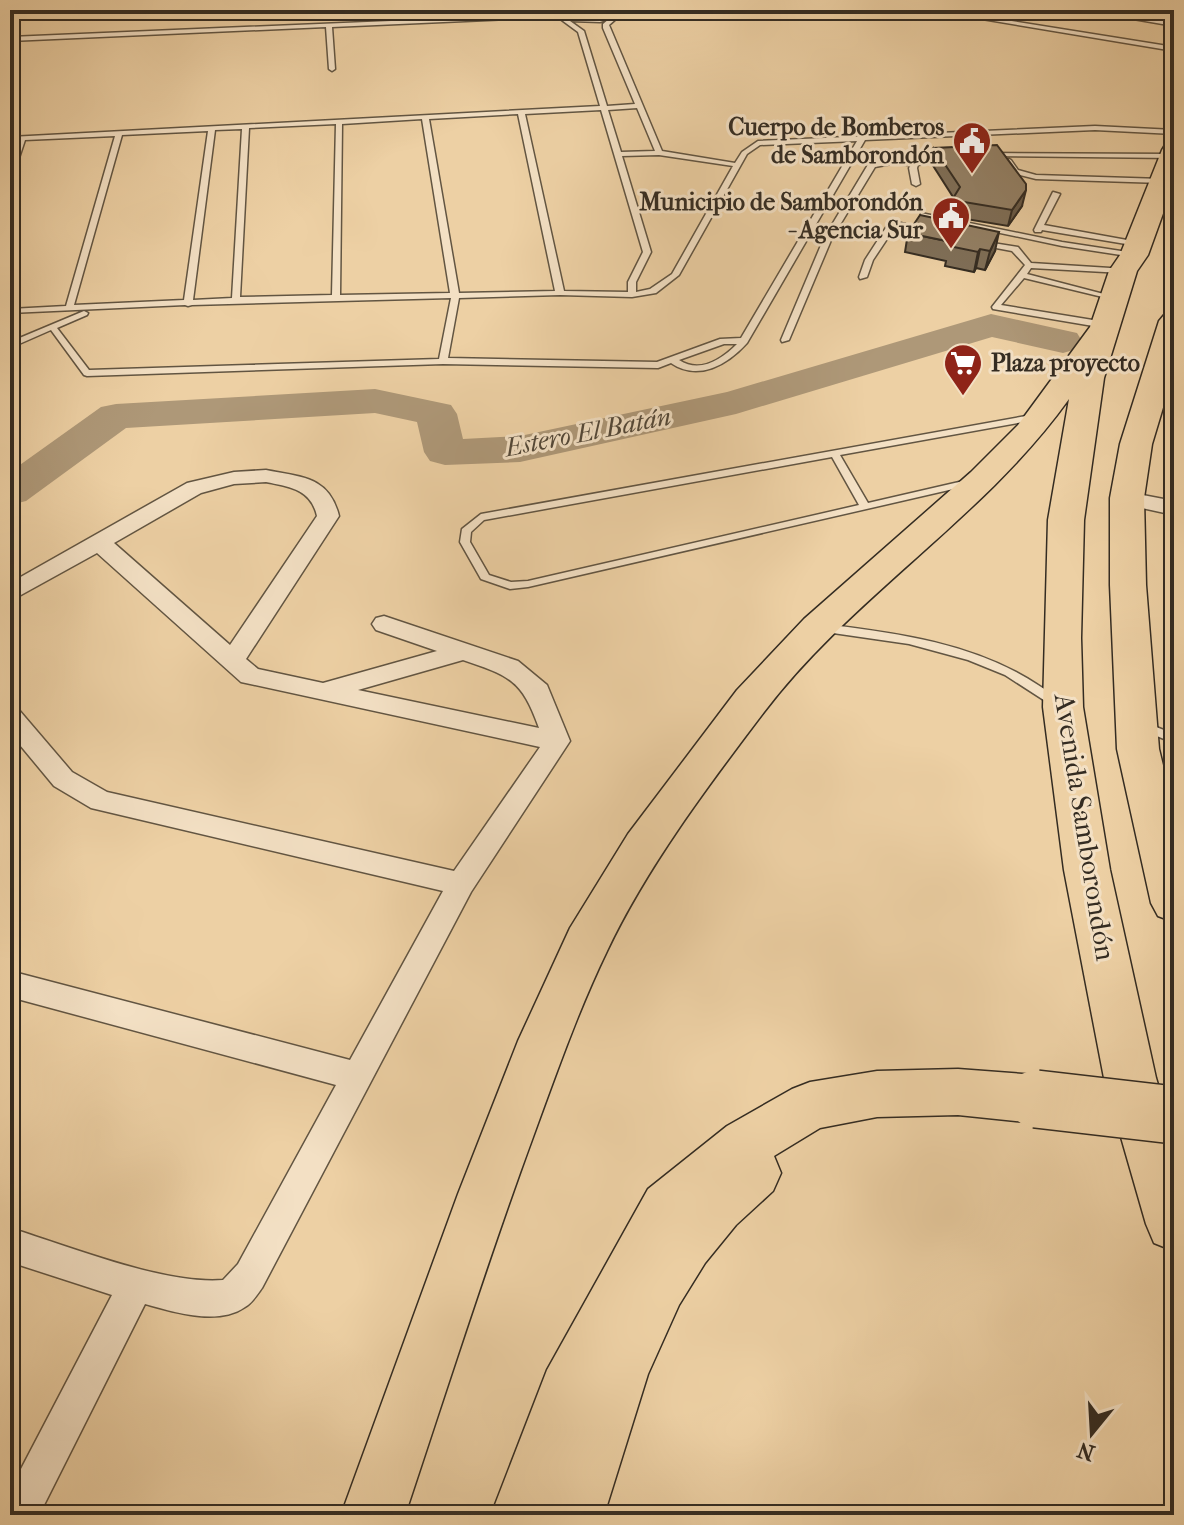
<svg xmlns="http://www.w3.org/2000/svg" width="1184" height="1525" font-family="'IM FELL French Canon',serif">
	<rect width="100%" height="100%" fill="#edd0a4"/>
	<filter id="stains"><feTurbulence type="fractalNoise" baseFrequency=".0025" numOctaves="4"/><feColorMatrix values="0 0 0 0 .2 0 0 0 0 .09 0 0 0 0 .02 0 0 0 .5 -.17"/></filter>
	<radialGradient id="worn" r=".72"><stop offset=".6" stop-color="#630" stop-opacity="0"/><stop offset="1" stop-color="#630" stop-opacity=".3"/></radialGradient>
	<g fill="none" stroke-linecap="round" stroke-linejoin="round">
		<!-- river -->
		<path fill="#ae9878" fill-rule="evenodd" d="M991 314 1077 333 1082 341 1077 349 1063 353 992 337 736 414 520 462 445 465 430 461 424 452 417 422 375 413 126 428 26 501 10 505V472L101 407 116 404 375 389 451 405 457 414 463 439 520 436 727 392Z"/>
		<!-- service casing -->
		<g stroke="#625542" stroke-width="3">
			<path id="service" d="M622 10H662L659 12 625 13 617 16V18L609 25 662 151 735 163 742 152 758 141 1095 126 1174 130V134L1095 130 865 140 747 343C728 364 699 382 671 363L658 368 443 364 87 376 84 375 51 330 10 348V342L84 311 88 313 87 315 57 328 89 370 439 359 451 298 192 305 188 306 185 305 10 313V309L66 306 115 136 25 140 14 173 10 175V163L18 141H10V137L600 106 578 32 559 18 562 16 599 18ZM609 19 603 24V28L635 104 607 106 584 31 570 21 600 22ZM637 108 655 151 621 152 608 110ZM601 110 643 252 628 282V292L564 291 525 114ZM518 114 555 291 459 293 429 119ZM422 119 450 293 340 295 342 124ZM336 124 332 295 240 297 249 128ZM242 129 232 298 193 300 215 130ZM208 131 184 300 74 305 122 135ZM857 141 741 338 720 339 657 362 448 358 459 298 560 295 632 297 656 293 679 275 747 154 760 145ZM659 155 733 166 672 274 650 289 636 292V282L651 252 622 156ZM724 344H737C722 359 700 374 679 360Z
				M928 10H942L1174 47V51Z
				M1081 10H1095L1174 22V26Z
				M555 14 557 17 332 27 335 69 332 71 329 69 326 27 10 41V37Z
				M988 153 1172 154H1174V158L986 156 984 155Z
				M946 156 948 157V159L918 165 917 168 920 184 916 186 912 184 909 168 911 165 891 164 875 167 832 238 789 340 782 342 781 340 824 238 869 163 891 160 915 161Z
				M1009 159 1011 160 1018 170 1036 175 1162 179 1166 181 1162 183 1036 179 1012 173 1005 161Z
				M1053 192 1060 194 1044 225 1138 242 1142 244 1138 246 1042 230 1041 232H1035L1034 230Z
				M921 213 1062 242 1134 253 1138 255 1134 257 1062 246 924 217H921Z
				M901 223 930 231 926 233 901 227 893 230 873 260 867 277 860 279 859 277 865 260 887 226Z
				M980 241 1018 247 1031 263 1126 269V273H1123L1031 268 1027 274 1119 298 1115 300 1024 278 1001 305 1105 322 1109 325 1105 328 993 309 992 307 1025 265 1012 251 980 245Z
				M1037 414 1042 417 1040 419 840 455 868 503 972 479 975 480V484L528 587 510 589 481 579 460 542 462 529 481 514ZM832 457 859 505 528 581 511 582 489 575 470 542 471 532 484 520Z
				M823 624C896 633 975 643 1038 685 1046 690 1056 696 1063 703L1057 707 1053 706 1005 675 968 660 909 644 819 631 818 628Z
				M1146 723 1174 734V743L1142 730 1140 727 1142 724Z"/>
		</g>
		<!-- minor casing -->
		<g stroke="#625542" stroke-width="3">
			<path id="minor" d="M266 470C301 477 329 476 339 516L246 659 258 669 323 683 437 651 376 630 372 624 376 618 384 616 518 661 547 685 570 741 471 892 262 1288C257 1295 252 1303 245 1307 218 1326 174 1312 145 1304L39 1515H10V1490L112 1295 10 1262V1228C68 1246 165 1285 223 1280L238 1264 336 1085 10 997V971L350 1060 443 891 91 808 54 786 10 733V707L19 710 72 772 107 792 454 871 540 747 241 682 97 553 10 601V583L187 483 234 472ZM266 482C290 487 311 489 317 516L230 645 114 543 201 493 234 484ZM463 660C510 676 522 680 539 728L358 690Z
				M1127 492 1174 501V515L1119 503 1116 498Z"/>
		</g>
		<!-- trunk casing -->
		<g stroke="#342c22" stroke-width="3">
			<path id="trunk" d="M1174 143V183L1148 255 1137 271 1104 378 1084 520 1081 638 1083 707 1110 870 1156 1078 1174 1137V1251L1154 1243 1146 1224 1104 1078 1064 870 1043 707 1048 520 1069 399C984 518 853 595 764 712 707 787 647 867 607 951 578 1011 556 1074 533 1137 487 1262 447 1389 405 1515H341L458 1194 518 1041 570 928 628 834 737 690 804 619 971 472 1018 425 1090 327 1109 271 1120 255 1162 150 1165 145Z
				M1174 312V371L1152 444 1144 498 1146 585 1159 749 1174 810V922L1158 916 1151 903 1117 749 1110 585V498L1120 444 1159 321 1164 315Z
				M958 1069 1036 1075 1054 1082 1062 1099 1054 1116 1036 1123 958 1115 877 1117 820 1128 774 1156 781 1173 773 1191 736 1225 705 1263 679 1305 648 1374 604 1515H491L547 1370 648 1189 727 1126 792 1089 810 1082 877 1071Z"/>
		</g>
		<!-- service -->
		<use href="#service" fill="#f3e0c4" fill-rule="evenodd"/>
		<!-- minor -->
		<use href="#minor" fill="#f3e0c4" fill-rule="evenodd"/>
		<!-- trunk -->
		<use href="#trunk" fill="#edd0a4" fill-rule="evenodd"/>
		<!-- trunk-bridge casing -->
		<g stroke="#342c22" stroke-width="60" stroke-linecap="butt">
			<path id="trunk-bridge" d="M1036 1099 1174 1115"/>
		</g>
		<!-- trunk-bridge -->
		<use href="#trunk-bridge" stroke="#edd0a4" stroke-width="57"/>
	</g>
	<!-- wall -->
	<path fill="#7f6f58" stroke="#342c22" stroke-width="2" d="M934 148 1022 206 1008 226 948 216 953 197 932 164Z
		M908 233 995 251 985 270 976 268 974 272 945 266 946 261 905 252Z"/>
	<!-- shaded-wall -->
	<path fill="#685a47" stroke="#342c22" stroke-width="2" d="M1026 190 1022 206 1008 226 1012 210Z
		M999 232 995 251 985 270 990 251Z
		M980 249 976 268 974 272 978 252Z"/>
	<!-- building -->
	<path fill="#948166" stroke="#342c22" stroke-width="2" d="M997 145 1026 184V190L1012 210 952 200 960 187 934 148Z
		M920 215 999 232 990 251 980 249 978 252 949 246 951 242 908 233Z"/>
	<!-- icons -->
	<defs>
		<g id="civic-pin" transform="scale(2)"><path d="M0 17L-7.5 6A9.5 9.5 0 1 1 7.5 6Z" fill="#8f2418" stroke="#f3e0c4"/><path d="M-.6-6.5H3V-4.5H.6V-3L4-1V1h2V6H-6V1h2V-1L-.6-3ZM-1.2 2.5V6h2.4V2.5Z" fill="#fff"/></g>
		<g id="supermarket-pin" transform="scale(2)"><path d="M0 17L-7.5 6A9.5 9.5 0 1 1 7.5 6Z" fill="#8f2418" stroke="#f3e0c4"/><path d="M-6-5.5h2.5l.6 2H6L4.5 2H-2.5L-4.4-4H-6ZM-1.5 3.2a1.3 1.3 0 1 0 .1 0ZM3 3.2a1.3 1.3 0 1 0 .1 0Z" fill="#fff"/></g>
	</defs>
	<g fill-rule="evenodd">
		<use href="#civic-pin" x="972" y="141"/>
		<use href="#civic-pin" x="951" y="216"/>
		<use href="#supermarket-pin" x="963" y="363"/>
	</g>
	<g text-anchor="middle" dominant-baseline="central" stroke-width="6" stroke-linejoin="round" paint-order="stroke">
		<!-- far-poi labels -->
		<g font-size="24" font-weight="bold" fill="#342c22" stroke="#f3e0c4" text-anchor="end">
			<text x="944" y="127">Cuerpo de Bomberos<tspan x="944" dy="28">de Samborondón</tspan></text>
			<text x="923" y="202">Municipio de Samborondón<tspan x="923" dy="28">- Agencia Sur</tspan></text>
			<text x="991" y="363" text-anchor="start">Plaza proyecto</text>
		</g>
		<!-- far-water labels -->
		<g font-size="26" font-style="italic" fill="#524738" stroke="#f3e0c4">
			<text transform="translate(588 432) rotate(-11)">Estero El Batán</text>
		</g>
		<!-- street labels -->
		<g font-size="28" fill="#342c22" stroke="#f3e0c4">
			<text transform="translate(1085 827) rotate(81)">Avenida Samborondón</text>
		</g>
	</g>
	<!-- margin -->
	<rect width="1184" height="1525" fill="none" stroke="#edd0a4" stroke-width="40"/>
	<rect x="12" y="12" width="1160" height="1501" fill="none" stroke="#342c22" stroke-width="4"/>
	<rect x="20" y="20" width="1144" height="1485" fill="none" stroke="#342c22" stroke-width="2"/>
	<!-- north arrow -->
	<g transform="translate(1092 1433) rotate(198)" stroke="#f3e0c4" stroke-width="6" paint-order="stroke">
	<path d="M0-6L14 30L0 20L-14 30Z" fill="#342c22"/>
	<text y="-12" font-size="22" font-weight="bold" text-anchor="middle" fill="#342c22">N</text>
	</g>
	<rect width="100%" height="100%" filter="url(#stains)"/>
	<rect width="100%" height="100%" fill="url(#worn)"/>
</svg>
